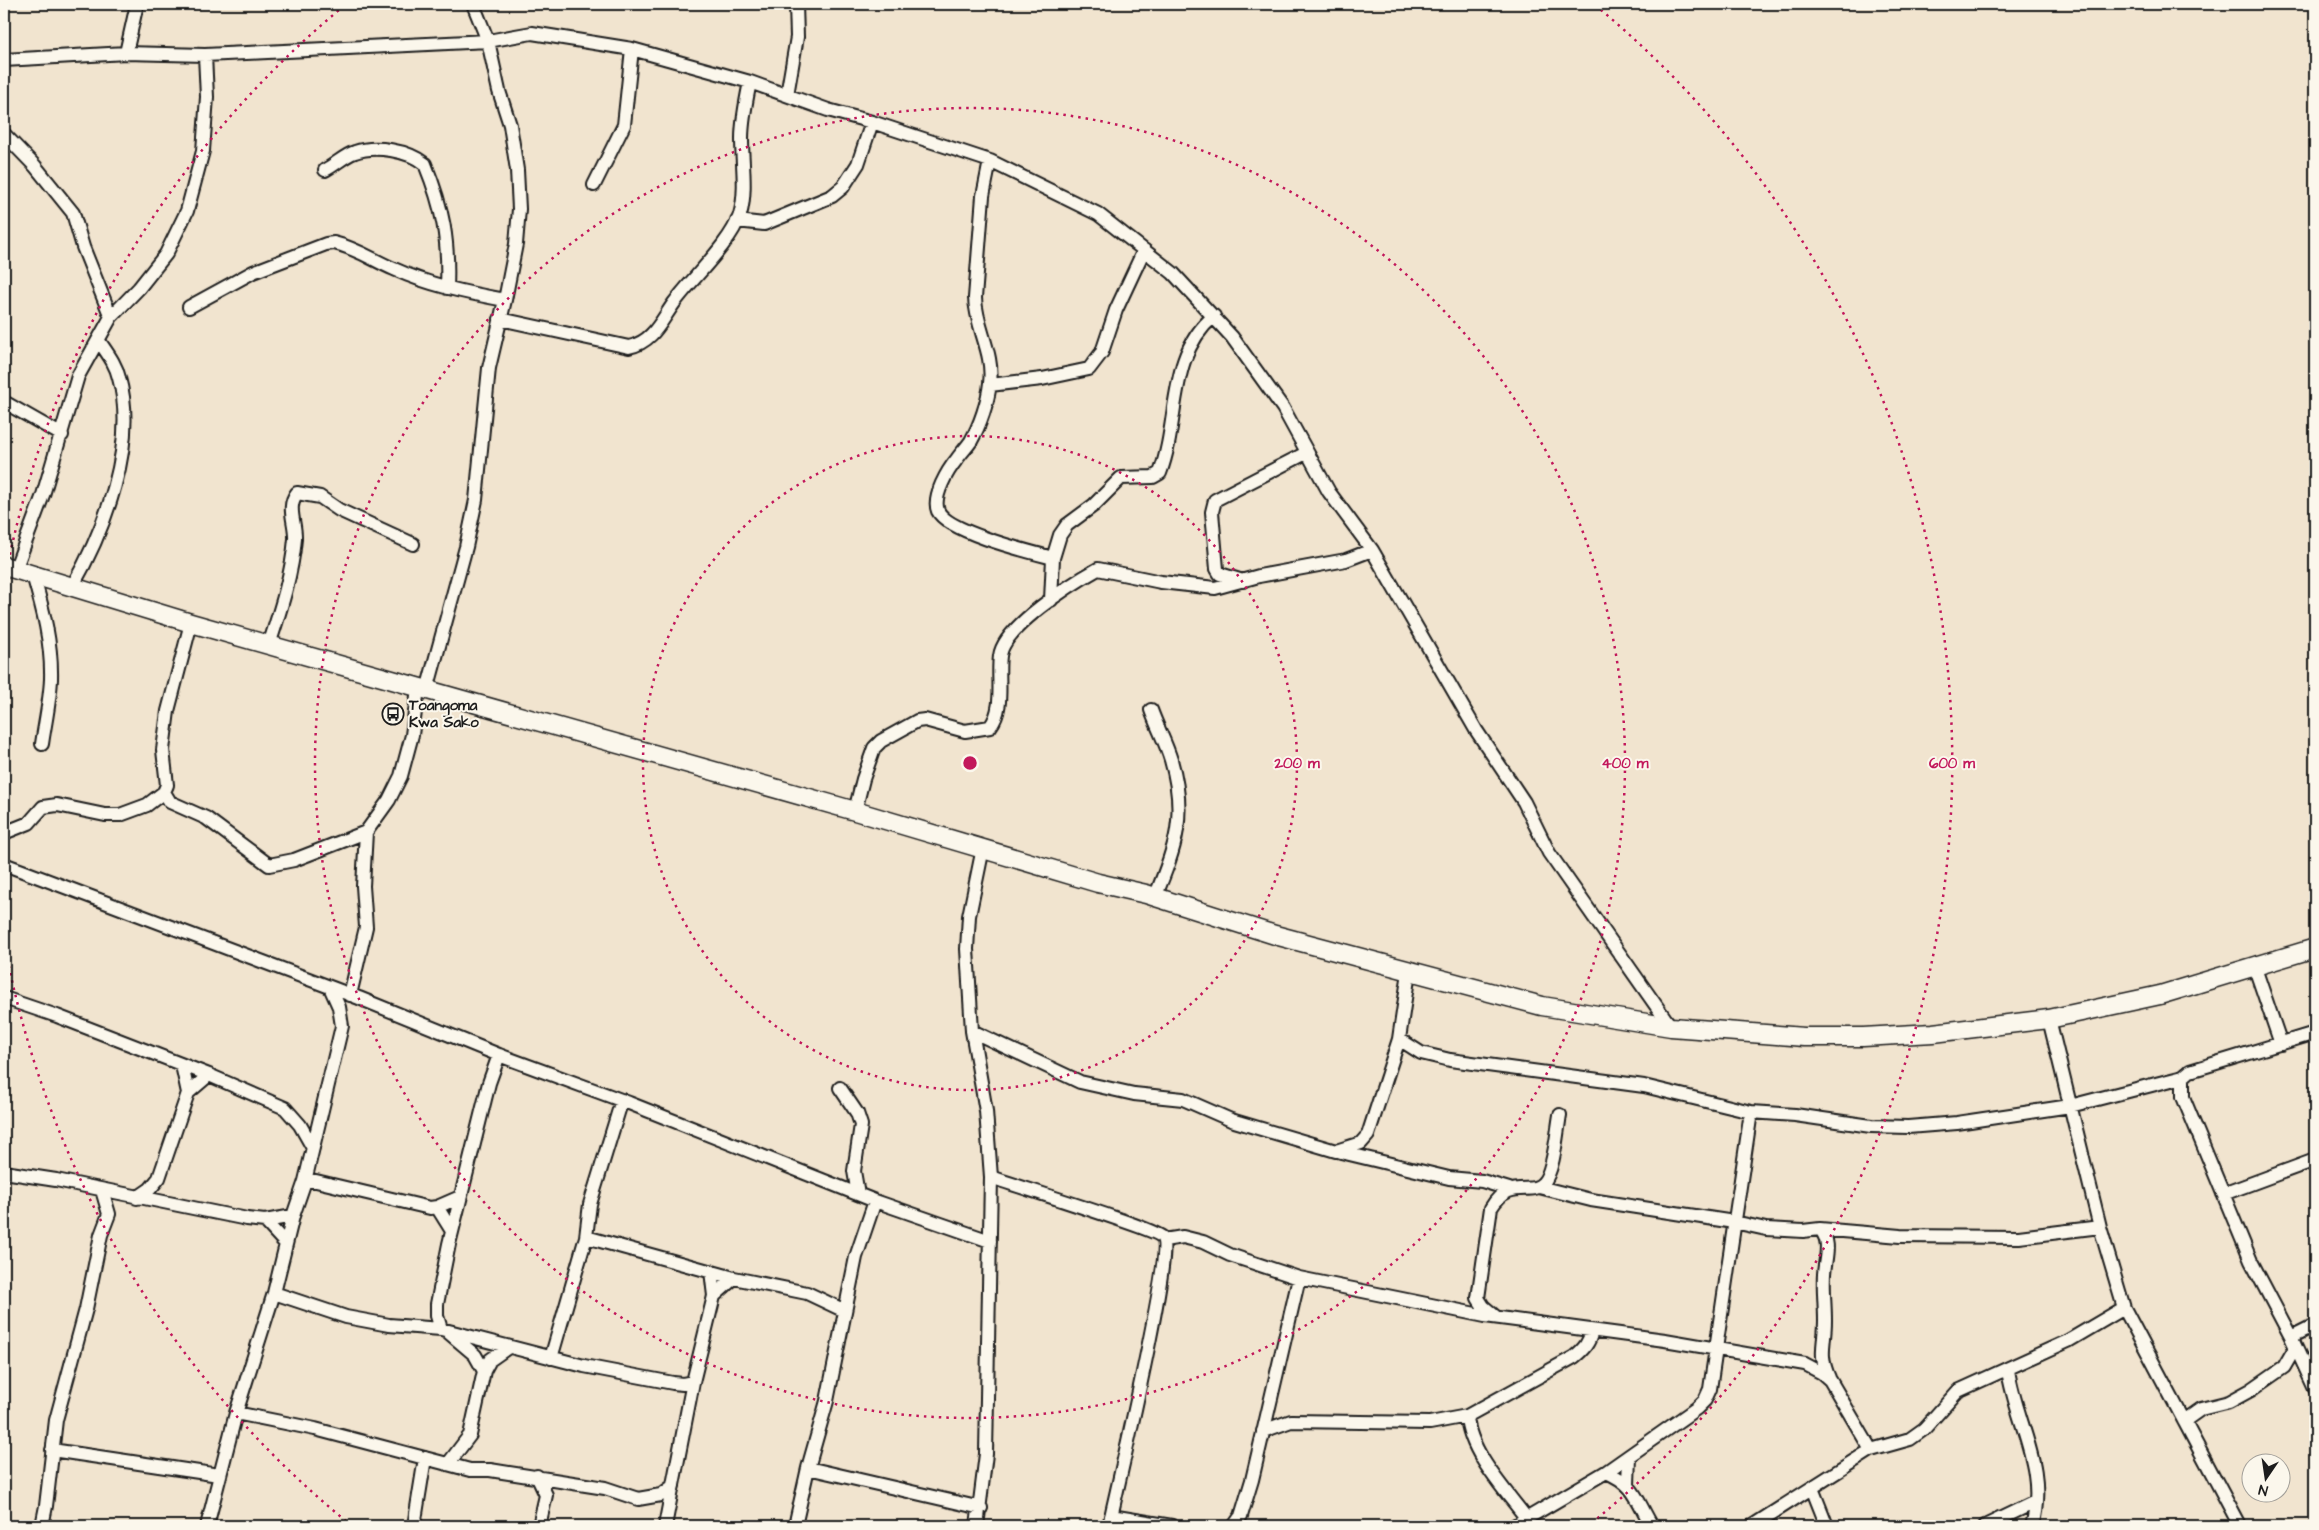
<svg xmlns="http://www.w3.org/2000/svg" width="2319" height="1530" font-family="'Architects Daughter',sans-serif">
	<rect width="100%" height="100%" fill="#f1e4cf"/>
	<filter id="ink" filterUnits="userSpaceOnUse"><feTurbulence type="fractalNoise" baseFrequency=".02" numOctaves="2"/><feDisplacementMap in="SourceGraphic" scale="10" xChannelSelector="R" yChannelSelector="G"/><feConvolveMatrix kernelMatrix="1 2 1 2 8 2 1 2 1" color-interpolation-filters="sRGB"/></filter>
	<g filter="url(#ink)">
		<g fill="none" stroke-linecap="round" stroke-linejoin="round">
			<!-- street casing -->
			<g stroke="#1c1c1c" stroke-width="16">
				<path id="street" d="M126 53 137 4
					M4 60 126 53 205 55 488 41 532 33 632 49 750 82 828 110 872 122 990 161 1098 214 1173 273 1232 337 1283 408 1329 492 1372 550 1476 730 1524 802 1549 853 1671 1027
					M787 95 797 37 796 4
					M4 134 35 166 73 213 83 247 111 317
					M990 161 983 196 975 298C976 328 994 353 990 383 988 402 980 425 971 441 967 447 961 453 957 459 948 470 932 496 938 511 948 532 1030 552 1053 558
					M325 170C335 165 345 155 355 152 375 145 408 150 425 164 443 208 449 240 447 288
					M594 185 624 125 632 49
					M737 221 764 224 832 196 843 187 858 164 872 122
					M189 307 253 272 326 244 334 243C356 248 373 260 394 269 429 285 467 293 505 300
					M500 319 629 347C653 342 661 321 674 303 693 277 730 244 740 215 747 190 742 164 742 139 742 120 746 101 750 82
					M990 385 1042 379 1089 369 1102 352 1116 310 1144 250
					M4 402 62 435
					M15 570 43 495 78 376 111 317 139 288 166 254 187 211 203 151 207 97 205 55
					M33 575C43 609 52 643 51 679 50 701 45 723 42 744
					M1243 581 1220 574 1217 569 1212 512 1215 500 1306 453
					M72 587C104 531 138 444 119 378 116 364 107 353 99 341
					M1051 600 1053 558 1060 535 1067 525 1094 505 1121 478 1153 477 1160 473C1180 421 1167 355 1214 316
					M269 645C280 611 292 575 295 539 296 523 286 507 297 493L320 497 339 510 413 544
					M427 690 466 547 476 500 489 368 505 300 516 244 519 209 517 170 510 125 499 91 488 41 473 4
					M1151 710C1157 727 1166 743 1171 760 1187 815 1176 847 1155 897
					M164 792 170 802 206 818 269 865 294 860 366 832
					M855 811 863 779 874 748 881 741 917 721 925 720 965 731 990 727C1005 708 997 679 1000 656 1003 627 1073 583 1098 569L1161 582 1215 588 1259 576 1346 560 1372 550
					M4 833 29 823 43 807 57 805 105 815H120L147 805 164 792 167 785 163 750 168 711 191 623
					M4 864 359 998 499 1055 629 1103 875 1201 990 1241
					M2255 968 2281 1044
					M350 995 366 927 363 886 366 832 389 800 401 776 412 735 418 688
					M4 998 57 1016 209 1075 285 1108 300 1125 313 1148
					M2049 1019 2100 1227 2124 1308 2240 1526
					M972 1031 1080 1082 1134 1094 1183 1099 1231 1120 1336 1151 1361 1143 1368 1135 1399 1039 1409 972
					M2315 1033 2190 1071 2183 1077V1097L2251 1261 2291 1337 2315 1389
					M1399 1039 1421 1053 1450 1060 1644 1086 1751 1112 1795 1115 1871 1126 1908 1127 1957 1123 2070 1106 2183 1077
					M182 1065 188 1093
					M840 1088 857 1113 861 1125 854 1171 858 1194
					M1341 1152 1449 1178 1482 1181 1509 1189
					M4 1172 56 1180 247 1219 265 1221 293 1216
					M991 1177C1013 1185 1156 1229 1162 1237 1174 1251 1116 1492 1109 1526
					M305 1181H316L430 1208 437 1207 460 1197
					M1539 1187 1591 1200 1734 1222 1766 1229 1803 1231 1820 1229C1832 1242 1825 1258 1824 1274 1823 1289 1825 1305 1825 1320 1825 1345 1818 1353 1829 1378
					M2223 1194 2315 1160
					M137 1198 150 1189 159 1178 188 1093 209 1075
					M437 1207 452 1231
					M265 1221 286 1244
					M1820 1229 1900 1236 2019 1237 2100 1227
					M586 1237 734 1278 807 1293 845 1311
					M1164 1240 1183 1237 1203 1242 1230 1255 1299 1278 1485 1316 1665 1340 1805 1364 1822 1373 1830 1380 1871 1450
					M711 1271 714 1296
					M274 1293 346 1317 389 1325 441 1329 584 1366 673 1383 683 1384 693 1382
					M1496 1317 1483 1306 1478 1298 1491 1208C1510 1176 1531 1197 1543 1183 1554 1172 1557 1131 1560 1115
					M441 1329 437 1316V1304L449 1244 489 1083 499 1055
					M449 1333 475 1355 484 1371
					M2291 1337 2315 1325
					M551 1358 586 1237 590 1204 622 1100
					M2008 1370C2016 1424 2048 1468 2032 1526
					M236 1413 315 1429 470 1470H490L605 1488 638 1499 661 1495 673 1486
					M1467 1416C1469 1452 1506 1491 1527 1519
					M2184 1421 2201 1409 2229 1402 2251 1390 2284 1367 2295 1348
					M1263 1431 1291 1421 1430 1423 1467 1416 1574 1357C1584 1349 1589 1343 1592 1331
					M52 1450 219 1475
					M448 1464 470 1435 484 1371 490 1360 507 1348
					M808 1468 981 1508
					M1606 1472 1697 1408 1705 1400 1710 1389 1751 1112
					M537 1476 546 1495 539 1526
					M1628 1485 1629 1456
					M1812 1488 1827 1526
					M1111 1516 1172 1526
					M42 1526 46 1506 56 1420 86 1309 101 1235 109 1214 102 1190
					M207 1526 236 1413 274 1293 293 1216 305 1181 342 1026 339 1007 330 987
					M414 1526 425 1458
					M665 1526 693 1382 714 1296 734 1278
					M795 1526 808 1468 827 1401 856 1257 875 1201
					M977 1526 986 1454 991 1177 986 1111 972 1031 967 949 969 916 983 848
					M1234 1526 1241 1516 1252 1480 1299 1278
					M1514 1526 1606 1472C1636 1484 1637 1502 1652 1526
					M1752 1526 1871 1450 1910 1439 1924 1429 1958 1391 2068 1341 2124 1308
					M1985 1526 2035 1502"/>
			</g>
			<!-- secondary casing -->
			<g stroke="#1c1c1c" stroke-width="21">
				<path id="secondary" d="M4 566 191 623 855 811 1098 883 1146 894 1275 935 1542 1006 1671 1027 1804 1037H1863L1933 1033 2049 1019 2160 995 2315 948"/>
			</g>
			<!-- street -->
			<use href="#street" stroke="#fbf7ec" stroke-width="12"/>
			<!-- secondary -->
			<use href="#secondary" stroke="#fbf7ec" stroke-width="18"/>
		</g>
	</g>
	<!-- distance rings -->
	<g fill="none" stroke="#c2185b" stroke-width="2.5" stroke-dasharray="2.5 5">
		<circle cx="970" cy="763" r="327"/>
		<circle cx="970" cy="763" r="655"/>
		<path d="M352 1526A982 982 0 0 1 4 942M4 584A982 982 0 0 1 345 5M1595 5A982 982 0 0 1 1588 1526"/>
	</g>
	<!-- icons -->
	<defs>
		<g id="bus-ring" transform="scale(1.125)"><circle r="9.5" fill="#fbf7ec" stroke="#1c1c1c" stroke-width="1.5"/><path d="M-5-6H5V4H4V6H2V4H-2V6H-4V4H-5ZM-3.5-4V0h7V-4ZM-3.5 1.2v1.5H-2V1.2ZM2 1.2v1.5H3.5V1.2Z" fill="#1c1c1c"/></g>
	</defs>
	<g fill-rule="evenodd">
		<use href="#bus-ring" x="393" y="714"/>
	</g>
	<g text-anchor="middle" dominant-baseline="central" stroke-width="4" stroke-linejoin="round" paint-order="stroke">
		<!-- poi labels -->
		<g font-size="15" font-weight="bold" fill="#1c1c1c" stroke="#fbf7ec" text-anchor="start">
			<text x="409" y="705">Toangoma<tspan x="409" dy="17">Kwa Sako</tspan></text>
		</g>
	</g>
	<circle cx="970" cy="763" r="8" fill="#c2185b" stroke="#fbf7ec" stroke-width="2.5"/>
	<g font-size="15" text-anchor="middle" font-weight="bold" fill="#c2185b" stroke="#fbf7ec" stroke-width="4" stroke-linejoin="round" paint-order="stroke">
		<text x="1297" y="768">200 m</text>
		<text x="1625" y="768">400 m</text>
		<text x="1952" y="768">600 m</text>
	</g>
	<!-- margin -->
	<rect width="2319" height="1530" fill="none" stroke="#fbf7ec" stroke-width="20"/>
	<rect x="10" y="10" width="2299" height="1510" fill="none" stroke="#1c1c1c" stroke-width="2" filter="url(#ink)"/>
	<!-- north arrow -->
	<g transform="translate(2266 1478) rotate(193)"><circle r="24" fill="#fbf7ec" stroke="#a29f99"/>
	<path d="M0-4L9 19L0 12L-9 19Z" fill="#1c1c1c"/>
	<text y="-8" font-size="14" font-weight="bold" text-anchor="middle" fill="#1c1c1c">N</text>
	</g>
</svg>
